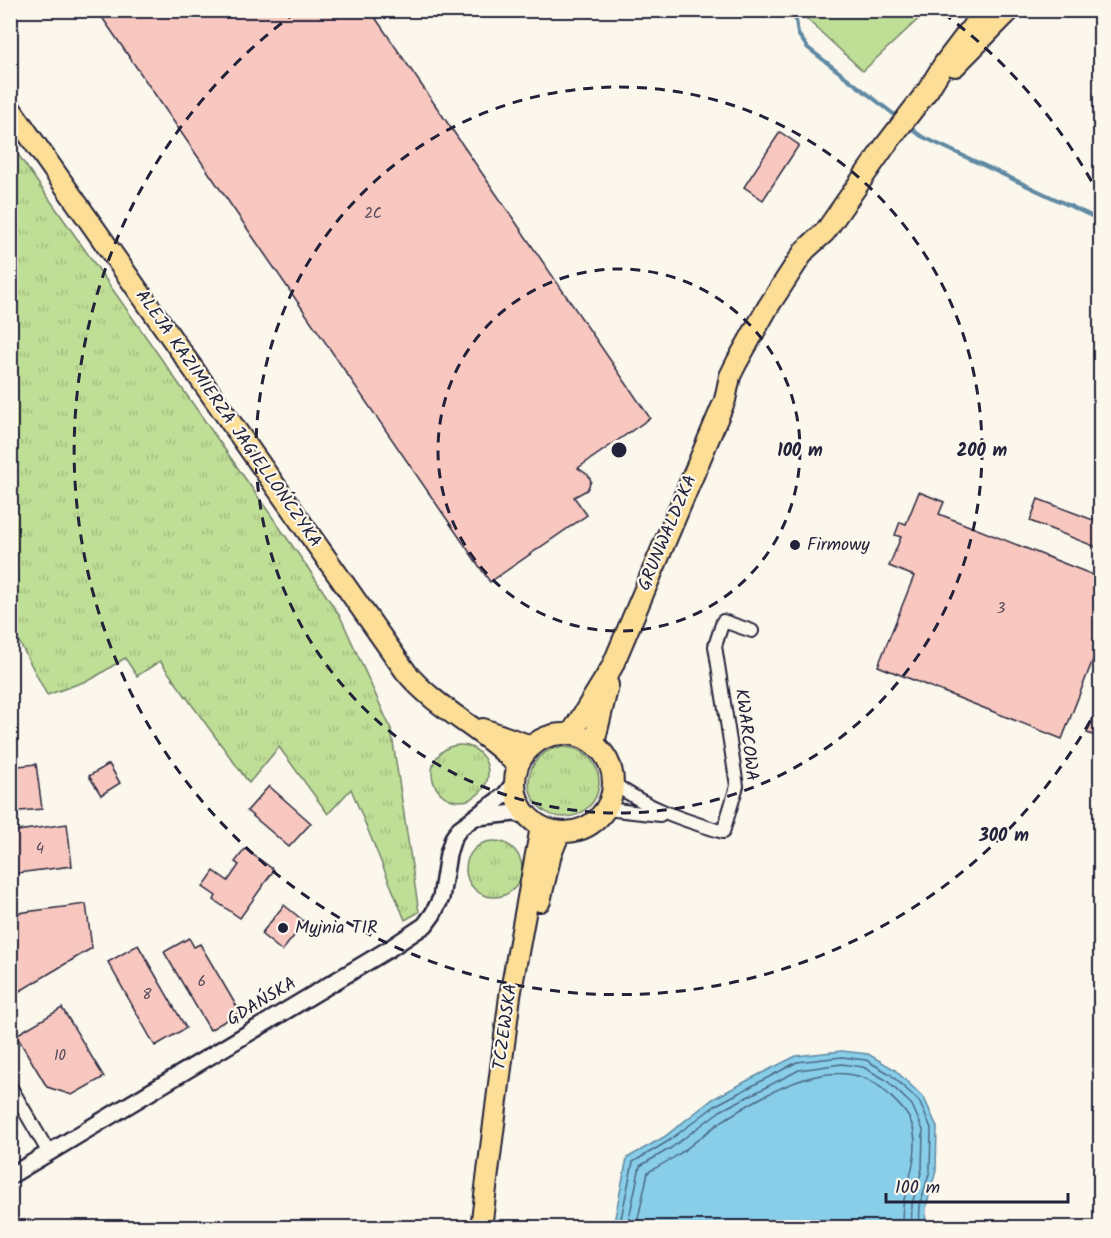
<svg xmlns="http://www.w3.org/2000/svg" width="1111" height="1238" font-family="Kalam,sans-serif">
	<defs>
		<pattern id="grass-tufts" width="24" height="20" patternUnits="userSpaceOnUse" patternTransform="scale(1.5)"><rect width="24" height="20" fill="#bfde96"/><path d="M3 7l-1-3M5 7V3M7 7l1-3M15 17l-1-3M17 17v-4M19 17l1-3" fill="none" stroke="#a4be82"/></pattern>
	</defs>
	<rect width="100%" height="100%" fill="#fbf7ec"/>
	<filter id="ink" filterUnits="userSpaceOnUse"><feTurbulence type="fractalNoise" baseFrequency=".0167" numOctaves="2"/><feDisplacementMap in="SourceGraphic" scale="12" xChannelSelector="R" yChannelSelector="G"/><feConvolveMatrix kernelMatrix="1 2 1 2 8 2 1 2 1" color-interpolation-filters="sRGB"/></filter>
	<g filter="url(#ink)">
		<!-- grass -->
		<path fill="url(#grass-tufts)" stroke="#708068" stroke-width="1.5" d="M10 143 308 568 341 618 391 729 419 912 405 920 351 789 328 814 279 747 249 783 160 661 137 676 125 658 92 679 47 695 11 626Z
			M432 773a28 28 0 1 1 56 0a28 28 0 1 1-56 0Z
			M529 782a35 35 0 1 1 70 0a35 35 0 1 1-70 0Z
			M466 869a28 28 0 1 1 56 0a28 28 0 1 1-56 0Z"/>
		<!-- garden -->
		<path fill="#bfde96" stroke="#708068" stroke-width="1.5" d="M798 11 927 10V11L863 71Z"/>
		<!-- water -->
		<path fill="#88cee9" stroke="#5f89a3" stroke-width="1.5" d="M842 1051 868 1054 894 1069 924 1098 937 1127 936 1171 926 1207 925 1227H613L627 1158 664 1137 713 1099 756 1076 796 1056Z"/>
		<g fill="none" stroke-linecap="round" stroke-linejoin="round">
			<!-- shore -->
			<path stroke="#4b6781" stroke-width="1.5" d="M619 1228 633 1162 667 1142 716 1105 797 1062 842 1057 866 1060 890 1074 919 1101 931 1128 930 1170 920 1206 919 1228
				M627 1228 640 1166 671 1148 720 1111 799 1070 842 1064 863 1067 886 1080 912 1105 923 1130 922 1169 912 1204 911 1228
				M636 1228 648 1172C657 1167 667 1162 676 1156 693 1145 709 1129 727 1118 770 1091 840 1049 886 1092 898 1104 912 1115 914 1133 918 1156 909 1178 904 1200 902 1209 902 1219 902 1228"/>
			<!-- stream -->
			<path stroke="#5f89a3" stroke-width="4" d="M792 10 795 13 798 34 808 48 900 119
				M908 126 921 136 1100 220"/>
		</g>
		<!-- building -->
		<path fill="#f8c8c0" stroke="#22223b" stroke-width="1.5" d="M97 10H370L650 418 578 468 588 475 591 481 587 490 574 497 587 515 490 582Z
			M780 132 799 145 763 200 744 187Z
			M919 492 944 502 939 514 1101 578V639L1062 739 878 666 914 576 889 566 901 537 895 535 900 522 906 524Z
			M1038 499 1101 523V549L1030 521Z
			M1100 700H1101V738L1087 733Z
			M36 764 42 809 10 812V767Z
			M109 764 120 783 101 795 89 776Z
			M269 786 311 823 289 847 247 811Z
			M67 824 72 866 10 874V832Z
			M245 849 274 870 240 918 214 900 216 896 203 887 214 871 228 881 239 865 235 862Z
			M86 904 92 948 10 997V914Z
			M284 905 305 922 282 951 261 934Z
			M189 938 194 947 200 944 240 1012 210 1030 164 952Z
			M138 945 186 1028 155 1046 108 962Z
			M62 1008 104 1077 72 1095 47 1087 16 1035Z"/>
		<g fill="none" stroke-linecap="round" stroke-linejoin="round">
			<!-- minor casing -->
			<g stroke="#22223b" stroke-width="16">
				<path id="minor" d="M613 783C647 808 683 820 723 832L737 786 715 646 723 621 752 631
					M606 809 660 815
					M10 1086 49 1153"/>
			</g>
			<!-- tertiary casing -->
			<g stroke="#22223b" stroke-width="20">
				<path id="tertiary" d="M477 817 515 813 527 816
					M10 1176 389 949 425 925 433 914 441 898 448 854 453 838 460 828 505 795 514 783"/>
			</g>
			<!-- primary casing -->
			<g stroke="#22223b" stroke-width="24">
				<path id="primary" d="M955 66 1010 10
					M10 108 406 672C437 710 485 730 517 765
					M483 729 531 746
					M515 783a49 49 0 1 1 98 0a49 49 0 1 1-98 0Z
					M571 734 612 667 725 400 730 376 737 362 768 307 805 250 825 232 885 146 928 90 944 64 985 10
					M594 743 608 685
					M540 901 551 854 560 832
					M481 1228 510 996 541 827"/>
			</g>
			<!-- minor -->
			<use href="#minor" stroke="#fbf7ec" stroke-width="12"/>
			<!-- tertiary -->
			<use href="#tertiary" stroke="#fbf7ec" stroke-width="15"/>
			<!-- primary -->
			<use href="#primary" stroke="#fdde96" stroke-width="20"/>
		</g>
	</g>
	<!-- distance rings -->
	<g fill="none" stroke="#22223b" stroke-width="3" stroke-dasharray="10 8">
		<circle cx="619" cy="450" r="181"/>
		<circle cx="619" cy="450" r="363"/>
		<path d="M1099 705A544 544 0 1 1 295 13M943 13A544 544 0 0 1 1099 195"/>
	</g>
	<!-- markers -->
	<g fill="#22223b" stroke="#fbf7ec" stroke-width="2">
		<circle cx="795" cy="545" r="6"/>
		<circle cx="283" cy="928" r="6"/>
	</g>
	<g text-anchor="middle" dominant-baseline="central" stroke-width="4.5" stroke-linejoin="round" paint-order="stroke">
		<!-- number labels -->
		<g font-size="15" fill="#584c5c">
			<text x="373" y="214">2C</text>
			<text x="1001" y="609">3</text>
			<text x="40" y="849">4</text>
			<text x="202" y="982">6</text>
			<text x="147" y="995">8</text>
			<text x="60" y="1056">10</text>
		</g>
		<!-- street labels -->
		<g font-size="18" fill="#22223b" stroke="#fbf7ec">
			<text transform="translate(228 419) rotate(55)">ALEJA KAZIMIERZA JAGIELLOŃCZYKA</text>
			<text transform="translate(668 533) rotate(-67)">GRUNWALDZKA</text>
			<text transform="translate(746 735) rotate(83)">KWARCOWA</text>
			<text transform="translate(262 1002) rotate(-31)">GDAŃSKA</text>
			<text transform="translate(506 1027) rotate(-82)">TCZEWSKA</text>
		</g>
		<!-- poi labels -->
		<g font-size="18" fill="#22223b" stroke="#fbf7ec" text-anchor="start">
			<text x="807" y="545">Firmowy</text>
			<text x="295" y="928">Myjnia TIR</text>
		</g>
	</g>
	<circle cx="619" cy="450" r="9" fill="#22223b" stroke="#fbf7ec" stroke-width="3"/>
	<g font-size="18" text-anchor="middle" font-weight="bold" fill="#22223b" stroke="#fbf7ec" stroke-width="4.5" stroke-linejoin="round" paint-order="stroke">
		<text x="800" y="456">100 m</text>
		<text x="982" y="456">200 m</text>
		<text x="1004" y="841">300 m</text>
	</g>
	<!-- margin -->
	<rect width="1111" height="1238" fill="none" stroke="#fbf7ec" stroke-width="36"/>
	<rect x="18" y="18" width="1075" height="1202" fill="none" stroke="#22223b" stroke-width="2" filter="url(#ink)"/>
	<!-- scale -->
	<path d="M886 1193v9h182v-9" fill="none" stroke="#22223b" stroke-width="3"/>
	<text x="895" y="1193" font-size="18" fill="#22223b" stroke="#fbf7ec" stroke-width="4.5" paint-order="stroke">100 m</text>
</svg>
